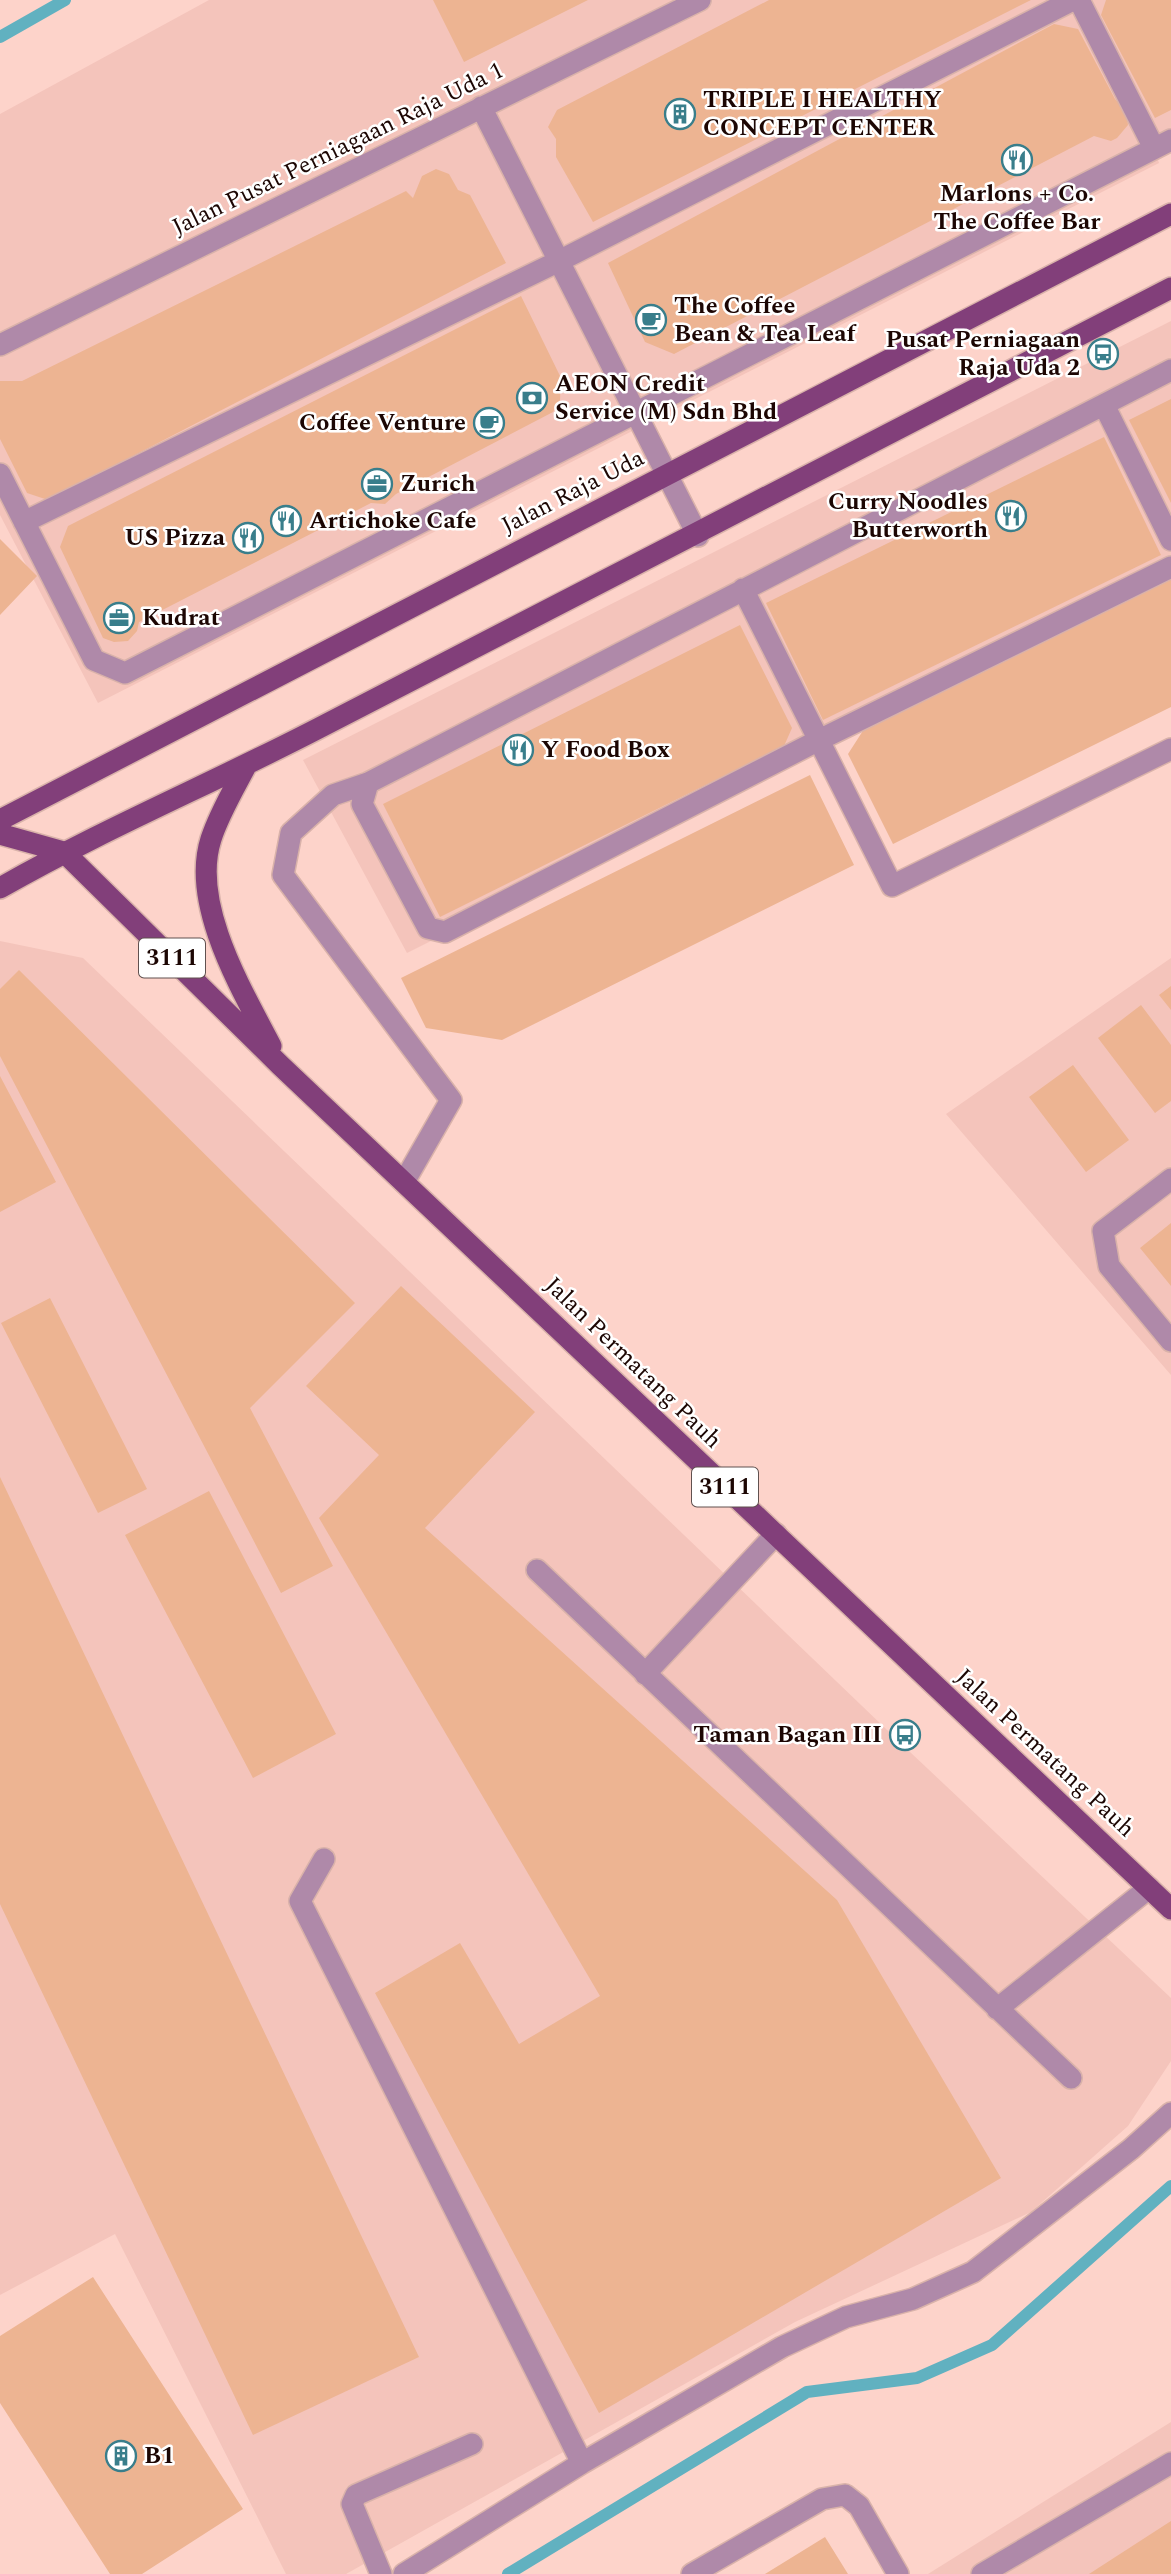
<svg xmlns="http://www.w3.org/2000/svg" width="1171" height="2574" font-family="Spectral,serif">
	<rect width="100%" height="100%" fill="#fdd3ca"/>
	<!-- built -->
	<path fill="#f4c4bb" d="M209 0H1171V153L1158 160 1159 163 98 703 0 515V114Z
		M1171 321V571L407 953 303 760Z
		M0 941 83 958 910 1752 1171 1998V2061L1128 2126 1031 2212 795 2322 346 2574H286L115 2234 0 2295Z
		M1171 958V1375L946 1114Z
		M1171 2422V2574H928Z"/>
	<g fill="none" stroke-linecap="round" stroke-linejoin="round">
		<!-- stream -->
		<path stroke="#61b1c0" stroke-width="12" d="M0 37 65 0
			M508 2574 807 2392 917 2378 992 2345 1171 2186"/>
	</g>
	<!-- building -->
	<path fill="#edb492" d="M433 0H588L464 62Z
		M769 0H1031L593 222 556 157V139L548 127 557 110Z
		M1106 0H1171V110L1155 118 1101 15Z
		M1054 24 1078 29 1115 99 1126 110 1128 125 1117 138 1111 141 1094 136 674 354 645 342 608 263Z
		M436 169 449 174 458 190 470 195 506 263 48 500 27 493 0 439V381H22L406 191 413 198 422 176Z
		M521 296 561 378 560 400 553 412 396 494 385 504 371 503 139 622 137 631 128 641 114 642 103 638 60 547 68 526Z
		M1171 399V503L1129 420Z
		M1104 437 1161 555 823 720 766 603Z
		M0 539 37 576 0 615Z
		M1171 578V707L893 844 848 754 866 726Z
		M740 625 792 728 784 746 440 917 383 804Z
		M810 775 854 865 502 1040 426 1028 401 978Z
		M19 970 355 1303 250 1408 333 1566 281 1593 0 1056V989Z
		M1171 986V1010L1159 995Z
		M1141 1005 1171 1045V1101L1155 1113 1098 1038Z
		M1073 1065 1129 1140 1086 1172 1029 1097Z
		M0 1076 56 1182 0 1212Z
		M1171 1223V1286L1140 1248Z
		M401 1286 535 1412 425 1528 837 1900 1001 2178 599 2413 375 1993 460 1943 519 2044 600 1996 319 1518 379 1455 306 1386Z
		M50 1298 147 1489 98 1513 1 1323Z
		M0 1477 419 2357 253 2435 0 1904Z
		M209 1491 336 1734 253 1778 125 1535Z
		M93 2277 243 2509 142 2574H110L0 2403V2336Z
		M1171 2521V2574H1089Z
		M825 2537 848 2574H765Z"/>
	<g fill="none" stroke-linecap="round" stroke-linejoin="round">
		<!-- minor casing -->
		<g stroke="#d9b2aa" stroke-width="24">
			<path id="minor" d="M1079 0 1154 148
				M481 107 698 536
				M0 345 700 0
				M1104 405 1171 540
				M0 474 94 660 125 673 1171 140
				M24 522 559 261 1073 0
				M743 589 892 886 1171 749
				M368 783 362 804 428 928 445 932 819 740 1171 567
				M1171 1179 1103 1231 1109 1266 1171 1341
				M404 1182 451 1100 283 875 291 833 333 795 368 783 1171 370
				M537 1570 1071 2078
				M645 1674 776 1534
				M324 1859 300 1901 582 2463
				M997 2009 1149 1888
				M381 2574 352 2504 356 2495 472 2444
				M404 2574 582 2463 782 2347 846 2317 913 2299 973 2272 1131 2149 1171 2113
				M692 2574 822 2499 845 2495 859 2506 898 2574
				M982 2574 1171 2463"/>
		</g>
		<!-- major casing -->
		<g stroke="#d9b2aa" stroke-width="24">
			<path id="major" d="M246 766C234 789 219 814 211 839 190 904 242 990 271 1046
				M0 820 1171 214
				M0 834 64 852 280 1065 1171 1909
				M0 888C103 829 213 783 319 728 603 582 888 437 1171 288"/>
		</g>
		<!-- minor -->
		<use href="#minor" stroke="#af89a9" stroke-width="21"/>
		<!-- major -->
		<use href="#major" stroke="#823f7a" stroke-width="21"/>
	</g>
	<!-- icons -->
	<defs>
		<g id="building-ring" transform="scale(1.575)"><circle r="9.5" fill="#fff" stroke="#397e8b" stroke-width="1.5"/><path d="M-4-6H4V6H1V3H-1V6H-4ZM-2.5-4.3h1.7v1.8h-1.7ZM.8-4.3h1.7v1.8H.8ZM-2.5-1h1.7V.8h-1.7ZM.8-1h1.7V.8H.8Z" fill="#397e8b"/></g>
		<g id="restaurant-ring" transform="scale(1.575)"><circle r="9.5" fill="#fff" stroke="#397e8b" stroke-width="1.5"/><path d="M-5-6h1v4h1v-4h1v4h1v-4h1v5L-1.5 .5V6h-2V.5L-5-1ZM5-6V6H3V1.5H1.5Q1.5-4 5-6Z" fill="#397e8b"/></g>
		<g id="cafe-ring" transform="scale(1.575)"><circle r="9.5" fill="#fff" stroke="#397e8b" stroke-width="1.5"/><path d="M-5.5-4.5H6V0H3Q3 3.5 0 3.5H-2.5Q-5.5 3.5-5.5 0ZM3-3.2v2h1.7v-2ZM-6 4.5H4V6H-6Z" fill="#397e8b"/></g>
		<g id="bus-ring" transform="scale(1.575)"><circle r="9.5" fill="#fff" stroke="#397e8b" stroke-width="1.5"/><path d="M-5-6H5V4H4V6H2V4H-2V6H-4V4H-5ZM-3.5-4V0h7V-4ZM-3.5 1.2v1.5H-2V1.2ZM2 1.2v1.5H3.5V1.2Z" fill="#397e8b"/></g>
		<g id="bank-ring" transform="scale(1.575)"><circle r="9.5" fill="#fff" stroke="#397e8b" stroke-width="1.5"/><path d="M-6-4H6V4H-6ZM0-2.3a2.3 2.3 0 1 0 0 4.6a2.3 2.3 0 1 0 0-4.6Z" fill="#397e8b"/></g>
		<g id="office-ring" transform="scale(1.575)"><circle r="9.5" fill="#fff" stroke="#397e8b" stroke-width="1.5"/><path d="M-6-3h4V-5.5h4V-3h4V5H-6ZM-1-4.5V-3h2v-1.5ZM-6 0V1H6V0Z" fill="#397e8b"/></g>
	</defs>
	<g fill-rule="evenodd">
		<use href="#building-ring" x="680" y="114"/>
		<use href="#restaurant-ring" x="1017" y="160"/>
		<use href="#cafe-ring" x="651" y="320"/>
		<use href="#bus-ring" x="1103" y="354"/>
		<use href="#bank-ring" x="532" y="398"/>
		<use href="#cafe-ring" x="489" y="423"/>
		<use href="#office-ring" x="377" y="484"/>
		<use href="#restaurant-ring" x="1011" y="516"/>
		<use href="#restaurant-ring" x="286" y="521"/>
		<use href="#restaurant-ring" x="248" y="538"/>
		<use href="#office-ring" x="119" y="618"/>
		<use href="#restaurant-ring" x="518" y="750"/>
		<use href="#bus-ring" x="905" y="1735"/>
		<use href="#building-ring" x="121" y="2456"/>
	</g>
	<g text-anchor="middle" dominant-baseline="central" stroke-width="5" stroke-linejoin="round" paint-order="stroke">
		<!-- shield labels -->
		<g fill="#fff" stroke="#60514f" stroke-width="2">
			<rect x="139" y="938.5" width="66" height="39" rx="5"/>
			<rect x="692" y="1467.5" width="66" height="39" rx="5"/>
		</g>
		<g font-size="23" font-weight="bold" fill="#1c0603">
			<text x="172" y="958">3111</text>
			<text x="725" y="1487">3111</text>
		</g>
		<!-- poi labels -->
		<g font-size="24" font-weight="bold" fill="#1c0603" stroke="#fff" text-anchor="start">
			<text x="703" y="100">TRIPLE I HEALTHY<tspan x="703" dy="28">CONCEPT CENTER</tspan></text>
			<text x="1017" y="194" text-anchor="middle">Marlons + Co.<tspan x="1017" dy="28">The Coffee Bar</tspan></text>
			<text x="674" y="306">The Coffee<tspan x="674" dy="28">Bean &amp; Tea Leaf</tspan></text>
			<text x="1080" y="340" text-anchor="end">Pusat Perniagaan<tspan x="1080" dy="28">Raja Uda 2</tspan></text>
			<text x="555" y="384">AEON Credit<tspan x="555" dy="28">Service (M) Sdn Bhd</tspan></text>
			<text x="466" y="423" text-anchor="end">Coffee Venture</text>
			<text x="400" y="484">Zurich</text>
			<text x="988" y="502" text-anchor="end">Curry Noodles<tspan x="988" dy="28">Butterworth</tspan></text>
			<text x="309" y="521">Artichoke Cafe</text>
			<text x="225" y="538" text-anchor="end">US Pizza</text>
			<text x="142" y="618">Kudrat</text>
			<text x="541" y="750">Y Food Box</text>
			<text x="882" y="1735" text-anchor="end">Taman Bagan III</text>
			<text x="144" y="2456">B1</text>
		</g>
		<!-- street labels -->
		<g font-size="24" fill="#1c0603" stroke="#fff">
			<text transform="translate(338 149) rotate(-26)">Jalan Pusat Perniagaan Raja Uda 1</text>
			<text transform="translate(573 492) rotate(-27)">Jalan Raja Uda</text>
			<text transform="translate(633 1363) rotate(44)">Jalan Permatang Pauh</text>
			<text transform="translate(1045 1753) rotate(43)">Jalan Permatang Pauh</text>
		</g>
	</g>
</svg>
